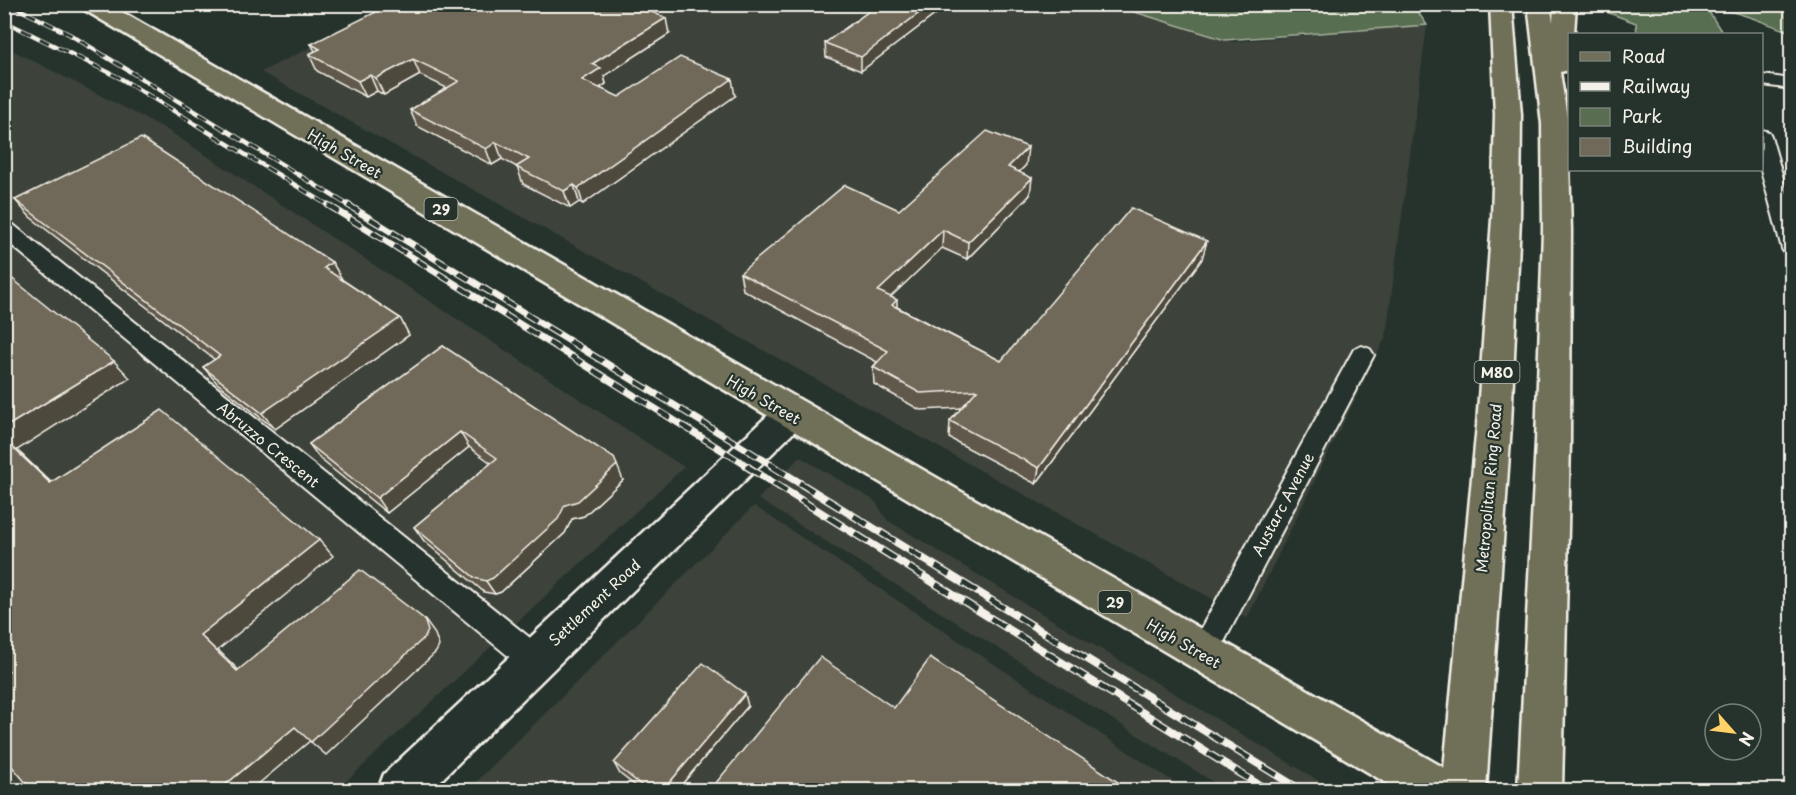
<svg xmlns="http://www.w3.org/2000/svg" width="1796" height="795" font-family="'Playpen Sans',sans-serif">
	<rect width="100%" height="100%" fill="#26332d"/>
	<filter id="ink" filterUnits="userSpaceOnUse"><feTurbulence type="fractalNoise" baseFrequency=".0167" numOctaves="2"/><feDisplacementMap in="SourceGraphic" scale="12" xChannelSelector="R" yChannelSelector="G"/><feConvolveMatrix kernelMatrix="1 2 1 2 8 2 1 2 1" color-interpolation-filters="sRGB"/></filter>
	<g filter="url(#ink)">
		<!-- built -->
		<path fill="#3c433a" d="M397 4H1112L1232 42 1427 25 1386 336 1247 618 261 72Z
			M4 46 164 128 684 467 337 790H5Z
			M800 457 875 501 887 520 1334 790H1226L758 499Z
			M754 506 1186 790H468Z"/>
		<!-- green -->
		<path fill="#596e51" stroke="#a6b09c" stroke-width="1.5" d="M1112 5H1413L1427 25 1225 40Z
			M1593 5H1791V32C1769 26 1731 5 1709 12L1723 34H1637L1636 23 1596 8Z"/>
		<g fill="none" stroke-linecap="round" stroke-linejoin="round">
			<!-- street casing -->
			<g stroke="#f4f1e8" stroke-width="4">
				<path id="street" d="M1762 75 1792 79V89L1762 85Z
					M1762 130 1769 132 1771 136 1792 209V256L1785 254 1782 249 1761 170Z
					M4 221 11 223 544 649 549 659 544 669 534 673 524 669 4 239Z
					M1362 346 1370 349 1374 355 1213 663 1203 667 1193 663 1188 653 1193 643 1354 349Z"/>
			</g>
			<!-- secondary casing -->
			<g stroke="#f4f1e8" stroke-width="5">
				<path id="secondary" d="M791 401 803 405 808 414 803 423 431 790H378L384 774 779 405Z"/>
			</g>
			<!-- primary casing -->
			<g stroke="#f4f1e8" stroke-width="5">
				<path id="primary" d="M80 4H108L1455 774 1461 790H1398L83 9Z"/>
			</g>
			<!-- highway casing -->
			<g stroke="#f4f1e8" stroke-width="5">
				<path id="highway" d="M1490 4H1512L1521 115 1520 219 1511 425 1486 790H1442L1477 425 1492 219 1495 115Z
					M1528 4H1550L1553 22 1554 4H1576L1574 34H1570V70L1560 72 1568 124 1571 230 1570 442 1562 790H1518L1536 442 1543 230 1542 124Z"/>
			</g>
			<!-- street -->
			<use href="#street" fill="#26332d" fill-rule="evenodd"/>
			<!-- secondary -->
			<use href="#secondary" fill="#26332d" fill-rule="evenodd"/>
			<!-- primary -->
			<use href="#primary" fill="#706f59" fill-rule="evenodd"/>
			<!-- highway -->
			<use href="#highway" fill="#706f59" fill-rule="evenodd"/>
			<!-- rail-far2 casing -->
			<g stroke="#f4f1e8" stroke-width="4.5">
				<path id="rail-far2" d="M9 4 69 34 351 207
					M4 21 120 78 331 207"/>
			</g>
			<!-- rail-far1 casing -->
			<g stroke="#f4f1e8" stroke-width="7">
				<path id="rail-far1" d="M328 205 749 467
					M348 205 775 467"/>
			</g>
			<!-- rail casing -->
			<g stroke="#f4f1e8" stroke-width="8">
				<path id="rail" d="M746 466 1267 790
					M772 466 1301 790"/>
			</g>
			<!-- rail-far2 -->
			<use href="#rail-far2" stroke="#26332d" stroke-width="3" stroke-dasharray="10" stroke-linecap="butt"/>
			<!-- rail-far1 -->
			<use href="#rail-far1" stroke="#26332d" stroke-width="4.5" stroke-dasharray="13" stroke-linecap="butt"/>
			<!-- rail -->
			<use href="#rail" stroke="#26332d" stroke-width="5" stroke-dasharray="16" stroke-linecap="butt"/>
		</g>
		<!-- wall -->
		<path fill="#60594c" stroke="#f4f1e8" stroke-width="1.5" d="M879 4H949L861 71 826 57 825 43Z
			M669 34 604 76 606 84 600 88 619 97 735 96 583 204 579 202 570 208 523 184 517 167 502 159 492 165 417 126 410 110 447 88 420 75 384 95 377 91 366 97 317 71 309 54 315 51 311 44Z
			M1026 165 1019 172 1030 195 967 259 942 248 890 297 897 300V307L1001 361 1202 259 1036 484 949 438 950 421 962 408 920 410 874 384 873 367 877 362 743 290 740 273 899 210Z
			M15 200 342 279H341L400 318 409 335 275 429 217 383 203 367 215 360 30 217Z
			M443 346 623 480 584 516 572 519 565 533 501 592 495 594 484 592 424 541 414 527 491 463 469 447 387 513 320 459 309 444Z
			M748 706 677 790H641L620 774 614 763Z
			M894 708 1130 790H710Z"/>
		<!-- shaded-wall -->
		<path fill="#4e493e" stroke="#f4f1e8" stroke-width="1.5" d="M931 4H949L861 71V57Z
			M666 18 669 34 604 76 606 84 587 96 582 80 592 64Z
			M413 59 420 75 384 95 376 78Z
			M370 75 377 91 366 97 358 81Z
			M732 79 735 96 583 204 578 188Z
			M496 142 502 159 492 165 486 149Z
			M1028 147 1026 165 1006 185 1008 167Z
			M1032 178 1030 195 967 259 968 242Z
			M574 185 579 202 570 208 564 191Z
			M943 230 942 248 879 308 878 291Z
			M1207 241 1202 259 1036 484 1039 468Z
			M332 262 342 279 334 285 324 268Z
			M400 318 409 335 275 429 262 413Z
			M114 361 130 378 17 450 69 499 50 483 4 439V428Z
			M460 432 469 447 387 513 377 498Z
			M617 465 623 480 584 516 572 519 565 533 501 592 495 594 486 581 565 505Z
			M319 540 333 556 218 650 254 685 237 671 200 635Z
			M424 619 435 634 439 646 436 652 326 755 311 742Z
			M745 694 748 706 677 790H663Z
			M295 727 311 740 251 790H230L225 785Z"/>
		<!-- building -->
		<path fill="#706858" stroke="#f4f1e8" stroke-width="1.5" d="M392 4H633L666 18 592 64 601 68 582 80 619 97 680 57 732 79 578 188 574 185 564 191 516 167 529 159 496 142 486 149 410 110 459 81 413 59 376 78 370 75 358 81 309 54 320 49 311 44Z
			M879 4H931L861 57 825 43Z
			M987 131 1028 147 1008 167 1032 178 968 242 943 230 878 291 897 300 892 305 1001 361 1131 208 1207 241 1039 468 950 421 977 390 920 393 873 367 888 351 740 273 845 185 899 210Z
			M141 138 332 262 324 268 400 318 262 413 203 367 220 356 15 200Z
			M4 272 114 361 4 428Z
			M443 346 614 458 617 465 578 501 565 505 558 519 493 578 486 581 475 578 414 527 497 458 460 432 377 498 309 444Z
			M162 410 319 540 200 635 237 671 360 570 424 619 428 631 425 637 311 742 295 727 225 785 230 790H32L4 757V675L9 671 4 665V439L50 483Z
			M820 657 894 708 930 658 1130 790H1008L1001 785 997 790H710Z
			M703 663 745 694 663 790H647L614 763Z"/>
	</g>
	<g text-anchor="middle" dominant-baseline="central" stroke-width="4.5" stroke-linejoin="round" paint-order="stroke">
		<!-- shield labels -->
		<g fill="#26332d" stroke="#b6b8b0" stroke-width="1.5">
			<rect x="424.5" y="198" width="33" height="22" rx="4.5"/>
			<rect x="1474.5" y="361" width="45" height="22" rx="4.5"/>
			<rect x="1098.5" y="591" width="33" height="22" rx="4.5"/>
		</g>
		<g font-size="14" font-weight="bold" fill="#f4f1e8">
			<text x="441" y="209">29</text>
			<text x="1497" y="372">M80</text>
			<text x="1115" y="602">29</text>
		</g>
		<!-- street labels -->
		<g font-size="15" fill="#f4f1e8" stroke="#26332d">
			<text transform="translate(345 153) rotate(30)">High Street</text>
			<text transform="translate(764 399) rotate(30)">High Street</text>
			<text transform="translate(269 444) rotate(39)">Abruzzo Crescent</text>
			<text transform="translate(1488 488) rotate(-85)">Metropolitan Ring Road</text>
			<text transform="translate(1282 504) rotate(-62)">Austarc Avenue</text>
			<text transform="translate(594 602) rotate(-43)">Settlement Road</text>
			<text transform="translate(1184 643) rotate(30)">High Street</text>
		</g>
	</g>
	<!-- margin -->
	<rect width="1796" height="795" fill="none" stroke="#26332d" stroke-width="24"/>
	<rect x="12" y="12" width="1772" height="771" fill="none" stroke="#f4f1e8" stroke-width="2" filter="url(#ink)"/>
	<!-- legend -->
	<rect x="1568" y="33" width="195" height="138" fill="#26332d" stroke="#787f78" stroke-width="1.5"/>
	<rect x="1580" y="52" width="30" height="9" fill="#706f59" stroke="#787f78" stroke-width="1.5"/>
	<text x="1622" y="63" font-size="18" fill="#f4f1e8">Road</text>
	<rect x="1580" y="82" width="30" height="9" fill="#f4f1e8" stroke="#787f78" stroke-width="1.5"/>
	<text x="1622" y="93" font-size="18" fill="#f4f1e8">Railway</text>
	<rect x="1580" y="108" width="30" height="18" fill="#596e51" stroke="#787f78" stroke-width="1.5"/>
	<text x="1622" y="123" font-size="18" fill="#f4f1e8">Park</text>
	<rect x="1580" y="138" width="30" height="18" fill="#706858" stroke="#787f78" stroke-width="1.5"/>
	<text x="1622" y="153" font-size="18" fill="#f4f1e8">Building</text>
	<!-- north arrow -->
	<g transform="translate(1733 732) rotate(118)"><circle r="28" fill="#26332d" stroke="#787f78" stroke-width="1.5"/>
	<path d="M0-4.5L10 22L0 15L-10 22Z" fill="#ffd166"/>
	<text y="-9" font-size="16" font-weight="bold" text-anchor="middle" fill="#f4f1e8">N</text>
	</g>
</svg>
